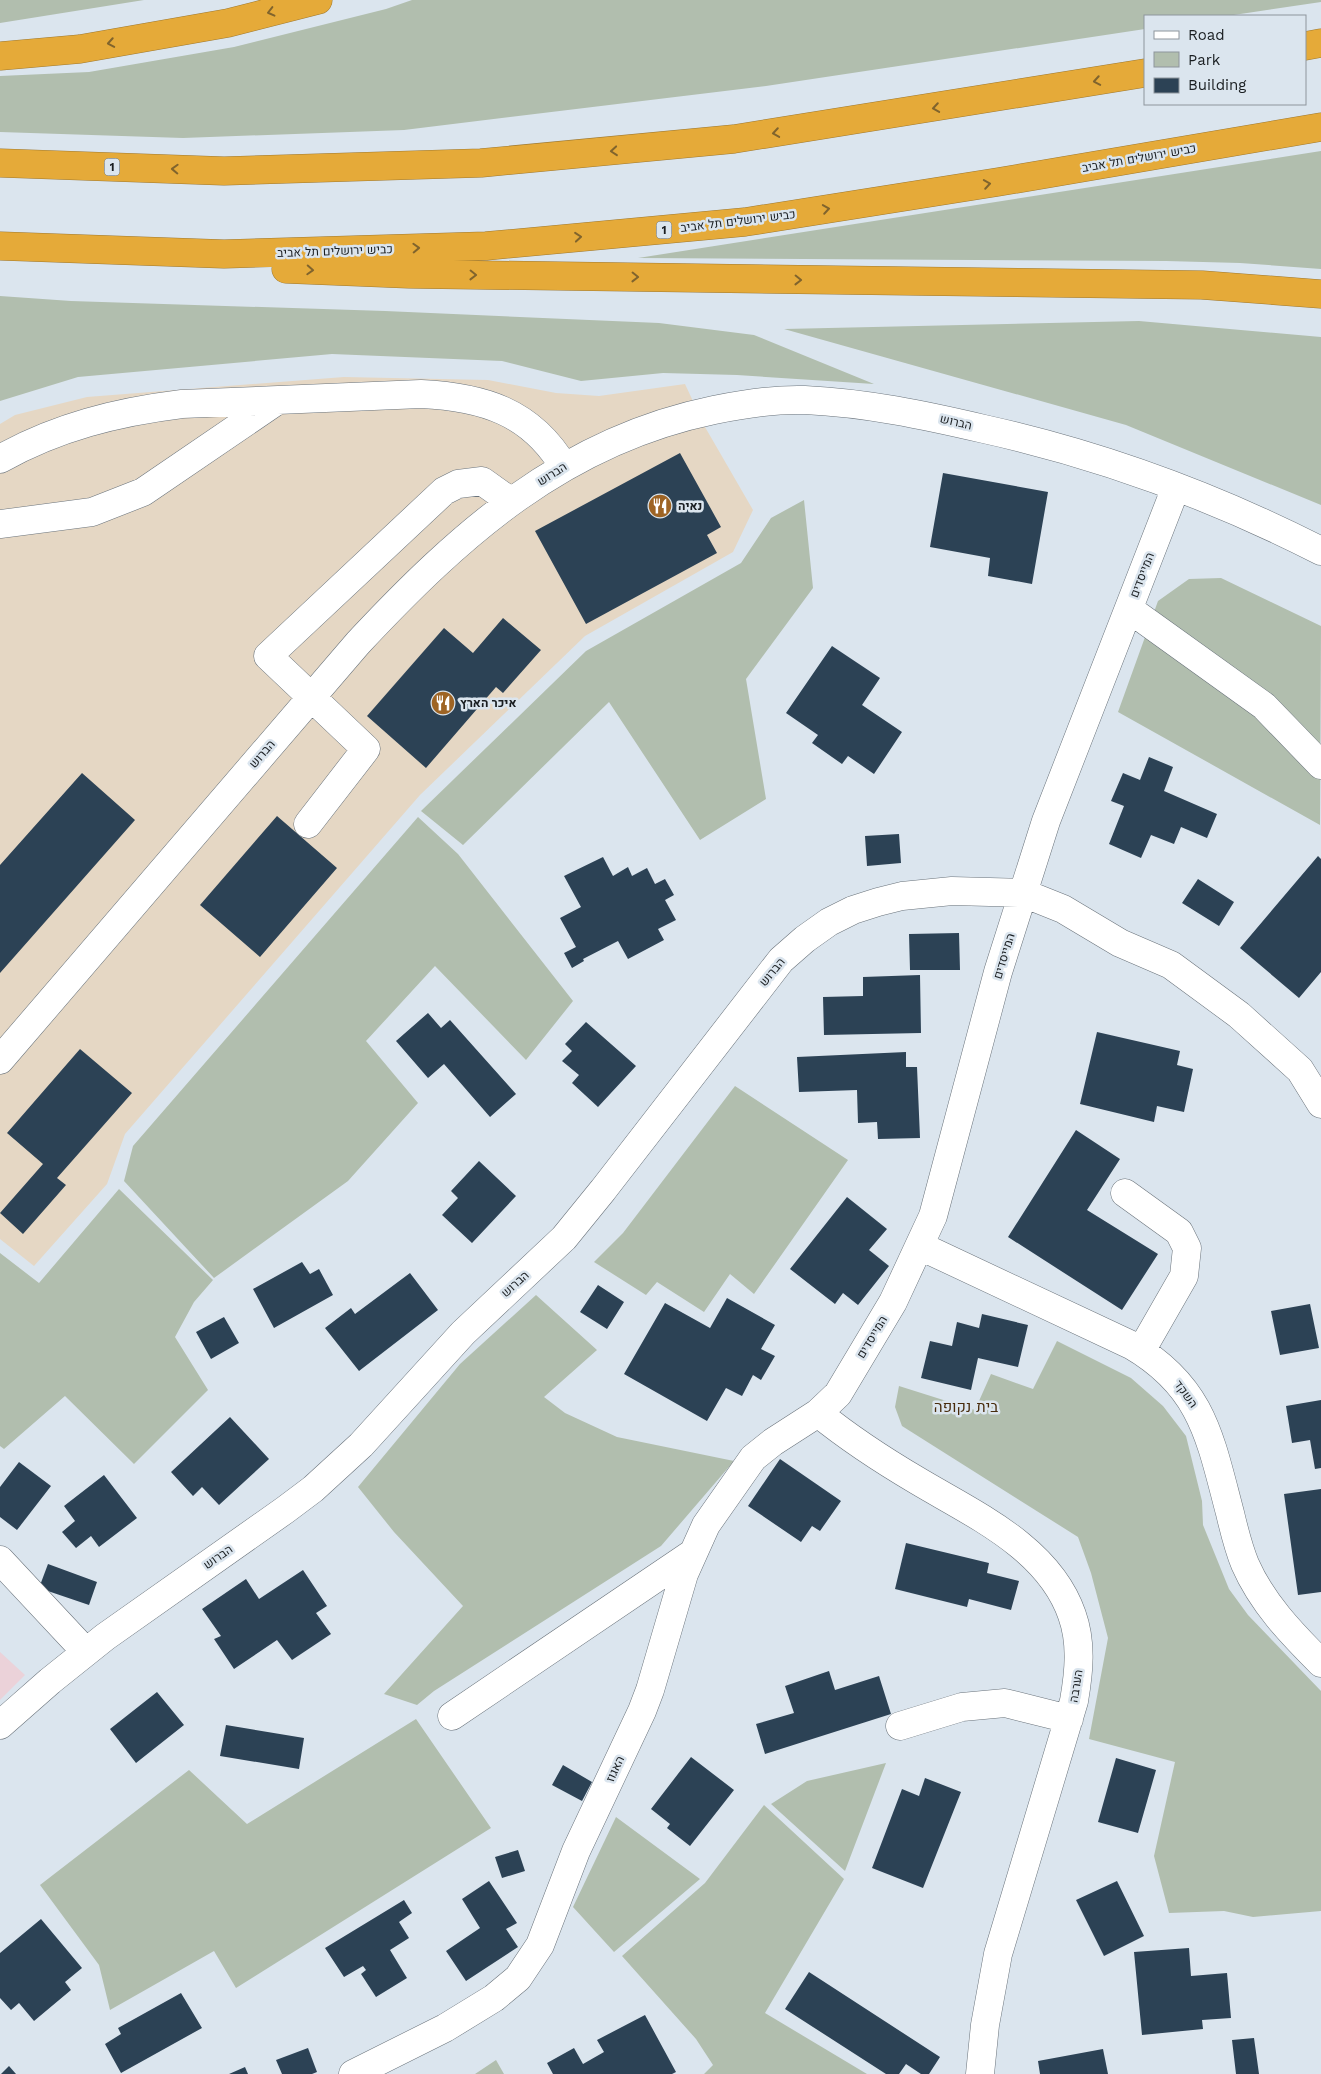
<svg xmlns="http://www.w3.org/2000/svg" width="1321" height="2074" font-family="'Work Sans',Heebo,sans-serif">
	<rect width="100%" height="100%" fill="#dbe5ee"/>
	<!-- industrial -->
	<path fill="#e5d7c4" d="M344 377 488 380 556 393 599 396 685 384 705 427 753 510 733 552 585 636 420 795 125 1134 107 1184 34 1266 0 1239V424L15 415 87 397Z"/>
	<!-- education -->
	<path fill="#ebd2d9" d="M0 1652 25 1675 0 1700Z"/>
	<!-- green -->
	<path fill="#b1beae" d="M0 0H144L0 23Z
		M412 0H1321V2L1227 16H1145V29L766 86 404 130 183 138 0 132V76L89 72 234 47 386 9Z
		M1321 151V269L1240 263 1166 261 638 258Z
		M0 296 71 301 385 311 659 323 754 335 874 384 737 375 663 373 581 381 502 361 332 354 78 377 0 401Z
		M1139 321 1321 337V505L1126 425 784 329Z
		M804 500 813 588 746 679 766 799 700 840 609 702 463 845 421 811 586 651 741 563 771 518Z
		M1221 578 1321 626 1320 825 1118 712 1158 601 1189 579Z
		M418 817 458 854 573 1001 526 1060 435 966 366 1041 418 1103 348 1181 214 1278 124 1181 133 1146Z
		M735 1086 848 1160 754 1294 730 1274 704 1312 657 1282 646 1295 594 1262 623 1233Z
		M119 1189 213 1280 194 1302 175 1337 208 1390 134 1464 65 1396 4 1449 0 1446V1253L39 1283Z
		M536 1295 597 1350 544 1397 565 1413 617 1437 734 1461 661 1546 434 1691 417 1705 384 1694 463 1606 394 1532 358 1487 460 1364Z
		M1057 1341 1131 1378 1163 1406 1186 1436 1202 1501 1203 1525 1229 1589 1248 1615 1321 1691V1911L1253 1917 1224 1911 1169 1913 1154 1856 1175 1762 1089 1739 1108 1638 1091 1573 1078 1537 902 1426 895 1407 899 1386 975 1410 991 1374 1033 1389Z
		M416 1719 491 1828 236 1988 214 1951 110 2010 99 1965 40 1885 189 1770 247 1824Z
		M886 1763 845 1871 771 1804 807 1781Z
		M764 1805 844 1879 765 2013 867 2074H704L713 2065 696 2039 622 1956 705 1883Z
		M616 1817 700 1879 614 1952 573 1907Z
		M496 2060 504 2074H475Z"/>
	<!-- building -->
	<path fill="#2c4255" d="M680 453 721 527 707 535 717 553 586 624 535 531Z
		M943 473 1048 492 1032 584 988 576 990 558 930 547Z
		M503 618 541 650 503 693 496 687 426 768 367 716 444 628 473 653Z
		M832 646 880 678 862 705 902 732 874 774 848 756 842 764 812 743 818 735 786 713Z
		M1149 757 1173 767 1164 791 1217 814 1207 838 1181 827 1174 844 1151 835 1141 858 1109 844 1124 806 1111 801 1123 773 1140 780Z
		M82 773 135 820 0 973V865Z
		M277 816 337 868 260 957 200 905Z
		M899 834 901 863 867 866 865 836Z
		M1318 856 1321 859V972L1299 998 1240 948Z
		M603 857 613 876 628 867 632 876 647 868 655 884 665 879 674 895 665 900 676 920 658 929 664 940 628 959 618 941 583 959 584 961 572 968 564 953 576 947 560 918 581 907 564 876Z
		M1198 879 1234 902 1219 926 1182 903Z
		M959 933 960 970H910L909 934Z
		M920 975 921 1033 824 1035 823 997 863 996V977Z
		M428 1013 441 1028 450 1020 516 1094 490 1117 444 1064 428 1078 396 1041Z
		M586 1022 636 1066 598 1107 572 1083 579 1075 562 1061 572 1051 565 1044Z
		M1097 1032 1180 1051 1177 1065 1193 1069 1184 1112 1157 1106 1154 1122 1080 1104Z
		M80 1049 132 1093 57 1178 66 1185 23 1234 0 1213 43 1164 7 1133Z
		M906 1052V1067H917L920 1138 878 1139 877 1122 858 1123 857 1090 799 1092 797 1057Z
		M1076 1130 1120 1159 1087 1210 1158 1254 1122 1310 1008 1237Z
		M479 1161 516 1196 472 1243 442 1215 458 1198 451 1191Z
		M847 1197 887 1229 869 1250 889 1266 858 1305 843 1293 835 1304 790 1269Z
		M302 1262 310 1274 319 1269 333 1295 274 1328 253 1289Z
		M410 1273 438 1310 359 1371 325 1328 351 1308 355 1314Z
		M598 1285 624 1302 607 1329 580 1312Z
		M727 1298 775 1325 761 1349 775 1356 761 1380 753 1375 742 1396 726 1388 707 1421 624 1374 665 1303 710 1328Z
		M1310 1304 1319 1348 1280 1355 1271 1311Z
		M982 1314 1028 1325 1018 1367 978 1358 971 1390 921 1378 930 1341 952 1346 957 1322 979 1328Z
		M224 1317 239 1343 211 1359 196 1332Z
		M1321 1400V1468L1315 1469 1310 1440 1292 1443 1286 1406Z
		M230 1417 269 1459 219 1505 202 1487 193 1496 171 1472Z
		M780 1459 841 1501 820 1531 812 1526 801 1542 748 1506Z
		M19 1462 51 1486 17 1530 0 1517V1487Z
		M104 1475 137 1518 99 1547 91 1536 76 1548 62 1532 75 1521 64 1506Z
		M1321 1489V1592L1298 1595 1284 1494Z
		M906 1543 989 1563 987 1573 1019 1581 1011 1610 969 1599 967 1607 895 1589Z
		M48 1564 97 1582 89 1605 39 1588Z
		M303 1570 327 1606 316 1613 331 1634 292 1660 277 1640 234 1669 214 1639 221 1636 202 1609 246 1579 259 1599Z
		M829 1671 835 1690 879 1676 891 1714 765 1754 756 1724 794 1713 785 1686Z
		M157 1692 184 1725 136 1763 110 1729Z
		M226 1725 304 1738 299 1769 220 1756Z
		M691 1757 734 1790 690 1846 667 1828 670 1824 651 1809Z
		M1116 1758 1156 1770 1138 1833 1098 1822Z
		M563 1765 592 1782 582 1801 552 1785Z
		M925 1778 961 1792 923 1888 872 1868 902 1789 919 1796Z
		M518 1850 525 1871 502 1878 495 1857Z
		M489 1881 517 1923 506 1929 518 1947 466 1981 446 1951 480 1928 462 1899Z
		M1117 1881 1144 1936 1104 1956 1076 1900Z
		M404 1900 412 1913 399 1922 409 1938 390 1950 407 1978 376 1997 361 1974 366 1970 363 1966 344 1977 325 1948Z
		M41 1919 82 1968 65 1982 71 1990 34 2021 19 2003 11 2010 0 1998V1953Z
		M1189 1948 1191 1976 1227 1973 1231 2018 1202 2020 1203 2029 1142 2035 1134 1952Z
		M809 1972 940 2057 929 2074H921L906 2064 899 2074H886L785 2009Z
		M181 1993 202 2028 121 2073 105 2044 121 2034 118 2028Z
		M645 2015 676 2072 672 2074H553L547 2063 574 2048 583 2064 604 2052 597 2040Z
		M1254 2038 1259 2074H1236L1232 2040Z
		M308 2048 317 2072 312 2074H282L276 2060Z
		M1103 2049 1108 2074H1040L1038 2061Z
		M9 2066 16 2074H1Z
		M245 2067 248 2074H229Z"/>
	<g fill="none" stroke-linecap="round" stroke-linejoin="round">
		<!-- minor casing -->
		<g stroke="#6a737b" stroke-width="29">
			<path id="minor" d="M0 459C57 427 117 412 182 404L421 394C482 397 531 411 564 467
				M0 524 92 512 143 492 278 400
				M1129 609 1264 706 1321 765
				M308 824 366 749 268 656 444 491 458 484 482 481 510 501
				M0 1060 358 643C460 534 563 441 714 410 743 404 775 399 805 400 867 403 924 415 984 429 1101 455 1215 497 1321 551
				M1125 1193 1179 1232 1187 1248 1184 1276 1141 1351
				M920 1246 1131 1345C1203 1387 1210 1438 1230 1513 1234 1530 1238 1547 1245 1564 1262 1603 1291 1633 1321 1663
				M818 1413C850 1439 884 1461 918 1481 975 1515 1049 1548 1072 1615 1082 1643 1079 1672 1074 1701L998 1954 985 2025 980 2074
				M0 1560 86 1652
				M452 1716 690 1555
				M0 1725 50 1681 105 1637 285 1510 313 1489 361 1445 463 1333 564 1238 603 1190 781 960 805 939 829 922 853 910 878 902 902 896 952 891 1023 893 1063 909 1120 943 1171 965 1239 1015 1300 1070 1321 1104
				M900 1726 962 1707 1005 1703 1069 1719
				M353 2074 445 2028 494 1998 518 1978 540 1945 576 1851 642 1711 650 1690 684 1574 706 1525 753 1458 773 1442 818 1413 838 1394 893 1302 933 1216 998 972 1046 821 1176 487"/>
		</g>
		<!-- highway casing -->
		<g stroke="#9e7931" stroke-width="29">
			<path id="highway" d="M1305 46 1321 43
				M0 56 80 49 228 23 318 0
				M0 163 224 171 481 163 734 139 1145 73
				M0 246 224 254 486 246 745 222 998 182 1321 127
				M286 269 409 274 1202 285 1321 294"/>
		</g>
		<!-- minor -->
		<use href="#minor" stroke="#fff" stroke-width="28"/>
		<!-- highway -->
		<use href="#highway" stroke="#e5aa39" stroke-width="28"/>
	</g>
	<!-- one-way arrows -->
	<defs><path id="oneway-chevron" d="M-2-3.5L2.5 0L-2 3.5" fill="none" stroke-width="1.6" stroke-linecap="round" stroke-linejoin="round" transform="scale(1.25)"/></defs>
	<g stroke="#80642d">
		<use href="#oneway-chevron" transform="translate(271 12) rotate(166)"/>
		<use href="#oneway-chevron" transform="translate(111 43) rotate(170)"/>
		<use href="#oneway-chevron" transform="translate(1097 81) rotate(170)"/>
		<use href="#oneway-chevron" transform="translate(936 108) rotate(171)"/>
		<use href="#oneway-chevron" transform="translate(776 133) rotate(171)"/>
		<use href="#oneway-chevron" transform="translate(614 151) rotate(175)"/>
		<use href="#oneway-chevron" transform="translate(175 169) rotate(-178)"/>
		<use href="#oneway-chevron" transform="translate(987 184) rotate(-9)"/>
		<use href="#oneway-chevron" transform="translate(826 209) rotate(-9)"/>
		<use href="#oneway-chevron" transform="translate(578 237) rotate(-5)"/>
		<use href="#oneway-chevron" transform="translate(416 248) rotate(-2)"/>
		<use href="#oneway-chevron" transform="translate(310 270) rotate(3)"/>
		<use href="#oneway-chevron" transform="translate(473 275) rotate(1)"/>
		<use href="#oneway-chevron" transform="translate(635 277) rotate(1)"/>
		<use href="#oneway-chevron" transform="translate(798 280) rotate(1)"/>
	</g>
	<!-- icons -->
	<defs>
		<g id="restaurant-disc" transform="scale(1.25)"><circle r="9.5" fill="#9e6424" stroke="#dbe5ee"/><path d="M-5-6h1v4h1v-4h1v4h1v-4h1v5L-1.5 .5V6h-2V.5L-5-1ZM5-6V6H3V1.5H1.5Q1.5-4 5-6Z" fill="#fff"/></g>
	</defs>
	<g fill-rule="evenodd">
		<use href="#restaurant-disc" x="660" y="506"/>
		<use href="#restaurant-disc" x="443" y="703"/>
	</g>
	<g text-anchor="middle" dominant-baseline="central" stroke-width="5" stroke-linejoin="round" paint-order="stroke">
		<!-- shield labels -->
		<g fill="#dbe5ee" stroke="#545a5e" stroke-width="1">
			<rect x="104.5" y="158.5" width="15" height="17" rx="4"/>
			<rect x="656.5" y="221.5" width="15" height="17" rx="4"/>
		</g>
		<g font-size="11" font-weight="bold" fill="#1a1e21">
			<text x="112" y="167">1</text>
			<text x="664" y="230">1</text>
		</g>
		<!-- street labels -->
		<g font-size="12" fill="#1a1e21" stroke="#dbe5ee">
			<text transform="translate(1139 158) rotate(-10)">כביש ירושלים תל אביב</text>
			<text transform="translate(738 221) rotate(-7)">כביש ירושלים תל אביב</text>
			<text transform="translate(335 251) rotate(-2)">כביש ירושלים תל אביב</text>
			<text transform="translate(956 422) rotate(13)">הברוש</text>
			<text transform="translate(552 474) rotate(-32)">הברוש</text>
			<text transform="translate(1142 575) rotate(-69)">המייסדים</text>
			<text transform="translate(262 754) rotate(-49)">הברוש</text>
			<text transform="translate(1004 956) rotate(-73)">המייסדים</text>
			<text transform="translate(772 972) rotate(-50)">הברוש</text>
			<text transform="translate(515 1284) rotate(-42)">הברוש</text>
			<text transform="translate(872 1337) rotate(-59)">המייסדים</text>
			<text transform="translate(1186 1394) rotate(54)">השקד</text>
			<text transform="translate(218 1557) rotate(-35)">הברוש</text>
			<text transform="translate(1076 1686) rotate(-81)">הערבה</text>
			<text transform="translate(615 1769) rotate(-65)">האגוז</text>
		</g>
		<!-- poi labels -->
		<g font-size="12" font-weight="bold" fill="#1a1e21" stroke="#dbe5ee" text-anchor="start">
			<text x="678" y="506">נאיה</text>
			<text x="460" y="703">איכר הארץ</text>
		</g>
		<!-- quarter labels -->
		<g font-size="15" fill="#472b0c" stroke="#dbe5ee">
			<text x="966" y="1407">בית נקופה</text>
		</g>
	</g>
	<!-- legend -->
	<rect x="1144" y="15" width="162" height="90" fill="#dbe5ee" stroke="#8e959c"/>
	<rect x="1154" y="31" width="25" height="8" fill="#ffffff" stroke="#8e959c"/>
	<text x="1188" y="40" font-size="15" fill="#1a1e21">Road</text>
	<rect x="1154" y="52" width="25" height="15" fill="#b1beae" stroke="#8e959c"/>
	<text x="1188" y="65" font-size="15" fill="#1a1e21">Park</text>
	<rect x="1154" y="78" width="25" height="15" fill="#2c4255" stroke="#8e959c"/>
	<text x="1188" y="90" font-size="15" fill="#1a1e21">Building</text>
</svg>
